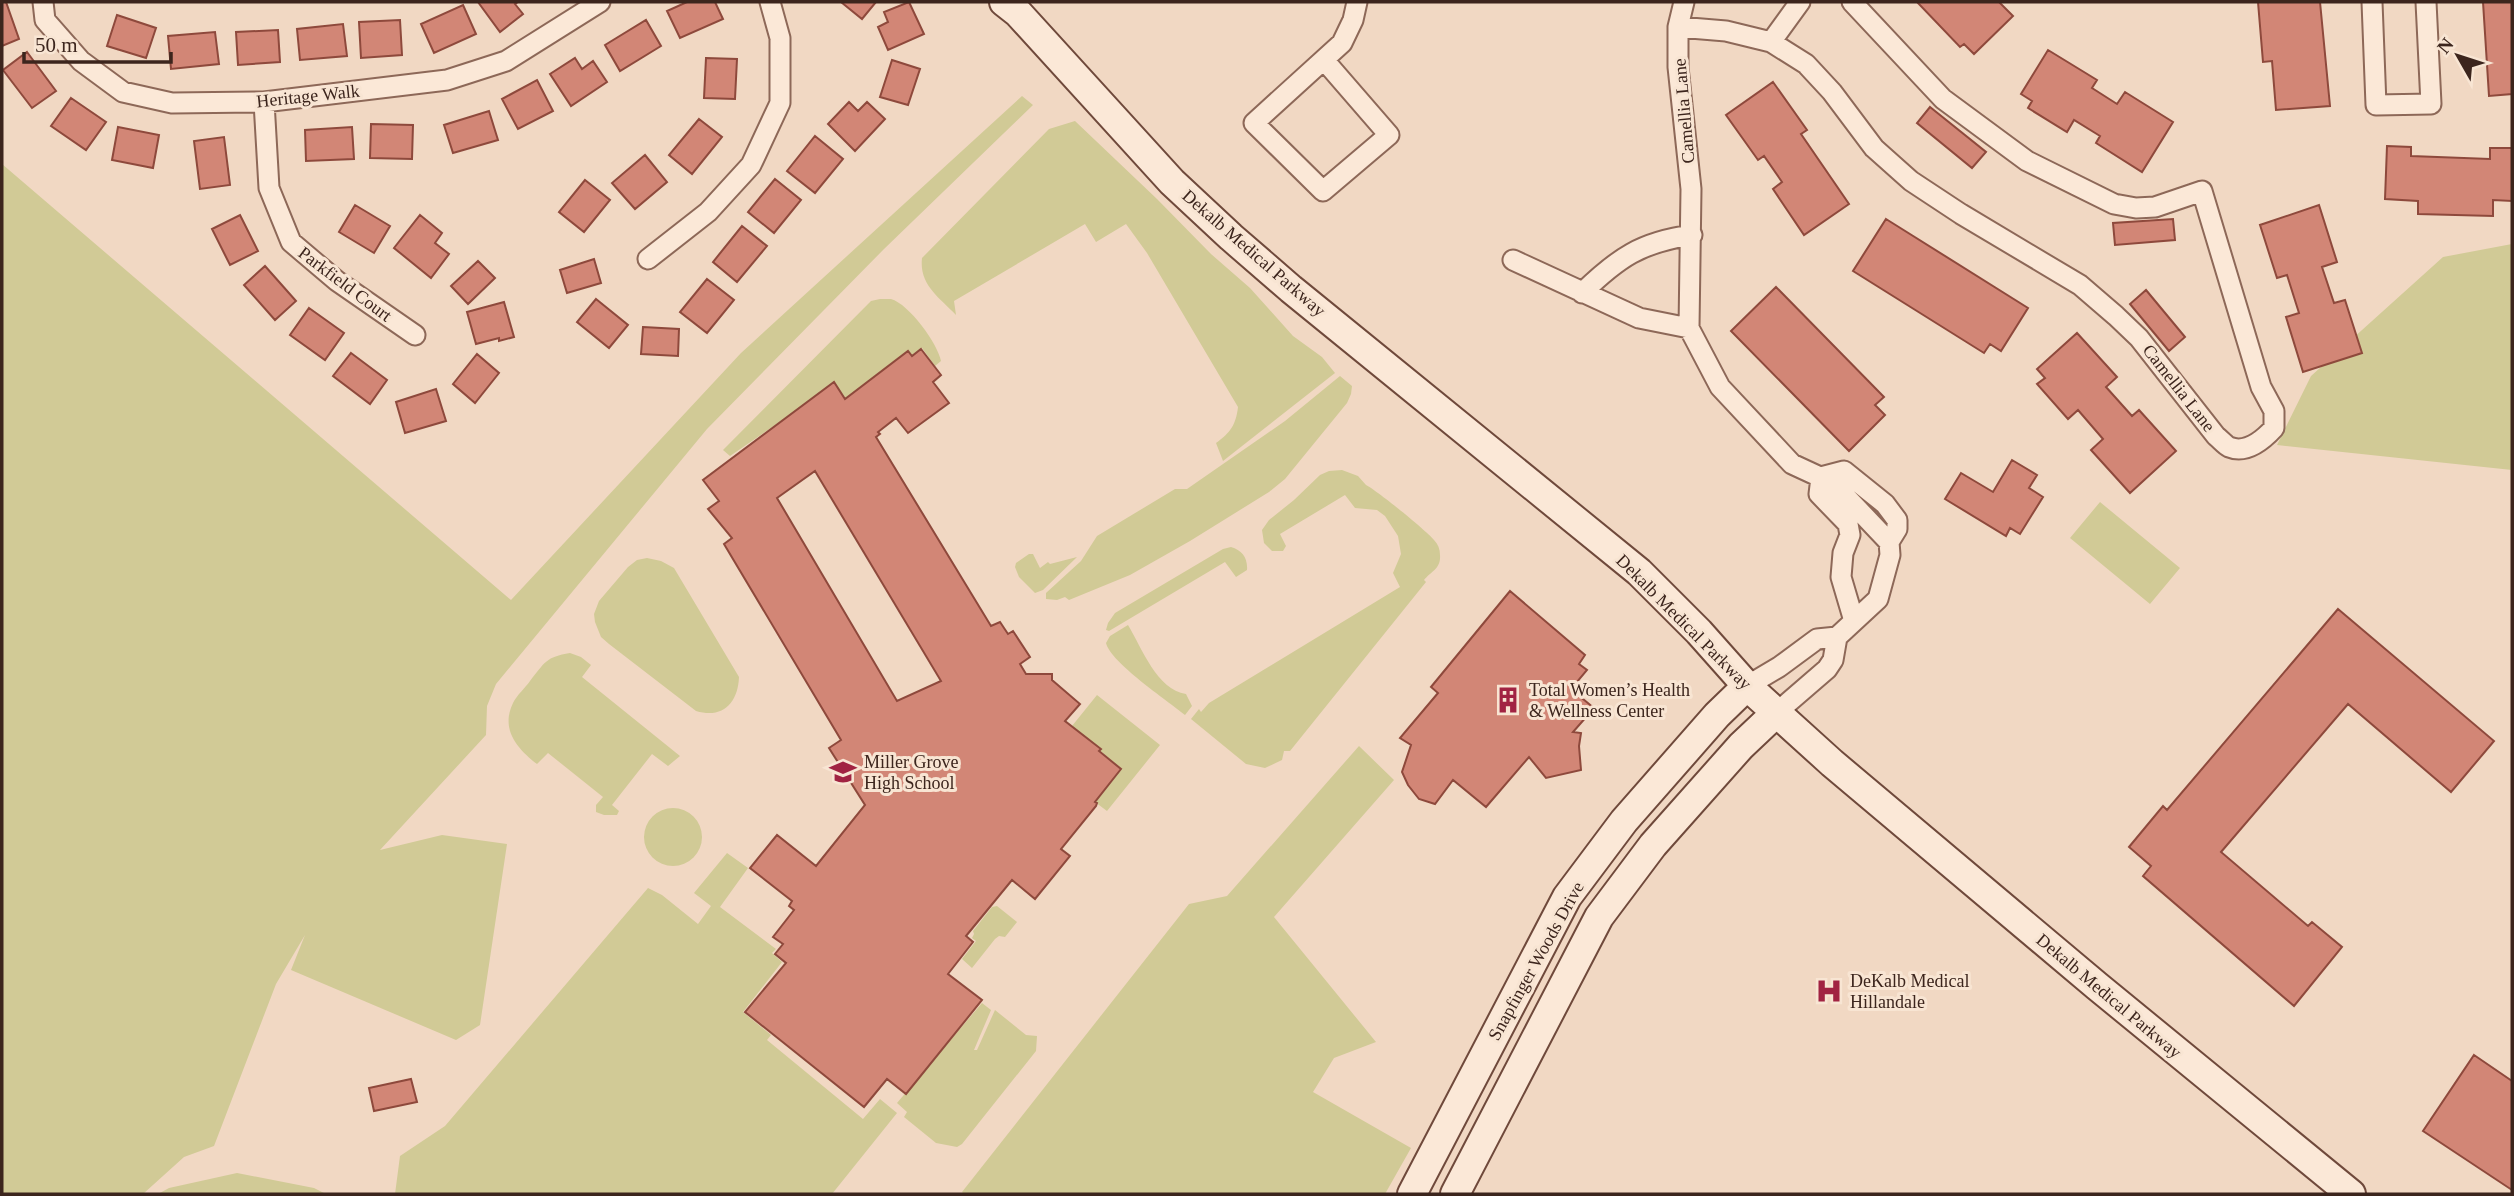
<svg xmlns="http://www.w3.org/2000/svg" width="2514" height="1196" font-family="Georgia,serif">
	<rect width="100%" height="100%" fill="#f1d8c3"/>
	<!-- green -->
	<path fill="#d1ca96" d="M1022 96 1033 105 884 249 707 429 496 684 487 706 486 735 380 850 442 835 507 844 480 1025 456 1040 291 970 305 935 276 984 214 1146 184 1157 143 1194H2V164L511 600 741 353Z
		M1075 121 1157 199 1211 254 1250 288 1293 336 1322 357 1335 373 1223 461 1216 443C1230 433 1236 425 1238 407L1147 253 1126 224 1096 242 1085 224 954 301 956 315C939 297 919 285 922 258L1049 129Z
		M2512 244V470L2277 445 2311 376 2443 257Z
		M880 299C882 299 889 299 891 299 909 304 938 344 941 361L935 366 922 348 912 355 908 350 845 399 835 384 730 456 723 450 871 301Z
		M1340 376 1352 386 1351 394 1347 403 1285 479 1269 492 1190 541 1130 575 1069 600 1065 597 1057 600 1046 599V593L1081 561 1097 536 1175 489H1187L1285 421Z
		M1342 470 1358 476 1366 485C1375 489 1427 531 1434 540 1438 544 1440 549 1440 555 1441 569 1431 571 1424 580L1426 582 1290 751H1284L1282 760 1265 768 1246 764 1191 719 1199 709 1201 712 1209 703 1400 587 1393 573 1401 554 1398 536 1385 516 1377 510 1355 508 1345 495 1280 534 1286 546 1283 551H1272L1264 543 1262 530 1269 520 1294 500 1320 475 1329 471Z
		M2100 502 2180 568 2150 604 2070 538Z
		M1231 547C1242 550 1248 558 1247 570L1236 577 1225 562 1109 631 1106 630 1108 623 1115 613 1223 549Z
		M1029 554H1033L1040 568 1048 562 1050 564 1077 557 1043 590 1035 593 1019 577 1015 567 1016 563Z
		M647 558 661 561 674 568 739 677C738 703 723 719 696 711L609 644 601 637 595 622 594 614 599 601 628 567 637 560Z
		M1128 625C1142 648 1157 690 1186 694L1192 706 1185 715C1167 700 1111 663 1106 643L1110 636Z
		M570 653 581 657 591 665 582 677 680 756 668 766 652 754 612 805 619 811 617 815H604L596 812V805L603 797 548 753 537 764C518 749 500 730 513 703 517 695 525 688 530 681 545 662 546 657 570 653Z
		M1097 695 1160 745 1107 811 1095 802 1121 769 1072 726Z
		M1359 746 1394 780 1274 917 1376 1042 1334 1058 1313 1092 1411 1148 1385 1194H964L962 1192 1189 904 1227 896Z
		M644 837a29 29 0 1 1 58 0a29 29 0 1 1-58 0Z
		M727 853 748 868 720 907 776 949 772 953 782 962 743 1012 771 1035 767 1040 863 1119 880 1099 897 1113 832 1194H395L400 1156 445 1126 648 888 662 895 698 924 711 906 694 893Z
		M997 906 1017 922 1005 937 999 936 995 939 972 968 962 959 976 941 972 938 974 934 973 931 992 907Z
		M982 1003 991 1010 974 1050H977L995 1010 1026 1035 1037 1036 1036 1051 962 1144 957 1147 936 1143 904 1117 907 1112 897 1103Z
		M237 1173 314 1188 326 1194H158L169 1188Z"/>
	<!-- building -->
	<path fill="#d28676" stroke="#8e493c" stroke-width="2" fill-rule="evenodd" d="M2 2H6L19 39 2 46Z
		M478 2H518L515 4 523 14 500 32Z
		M687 2H715L723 19 680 38 667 11Z
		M841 2H876L862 19Z
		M909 2 924 34 888 50 878 27 888 22 884 12Z
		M1917 2H1999L2013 16 1974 54 1964 44 1960 47Z
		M2258 2H2320L2330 106 2276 110 2272 61 2263 62Z
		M2483 2H2512V94L2489 96Z
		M463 5 476 34 434 53 421 24Z
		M117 15 156 28 146 58 107 46Z
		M400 20 402 55 361 58 359 22Z
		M646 20 661 46 620 71 605 45Z
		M343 24 347 56 300 60 297 29Z
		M278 30 280 62 238 65 236 32Z
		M215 32 219 64 171 69 168 36Z
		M2048 50 2097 80 2092 88 2117 104 2125 92 2173 122 2142 172 2096 143 2100 136 2074 120 2067 132 2028 108 2032 101 2021 94Z
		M27 52 56 91 32 108 3 70Z
		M575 58 582 69 593 61 607 82 571 106 550 74Z
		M706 58 737 59 735 99 704 98Z
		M892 60 920 69 908 105 880 97Z
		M537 80 553 111 518 129 502 99Z
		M1773 82 1807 130 1801 134 1849 204 1804 235 1773 189 1782 182 1764 156 1758 160 1726 115Z
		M71 98 106 122 86 150 51 126Z
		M849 102 858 111 867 102 885 119 855 151 828 124Z
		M1930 107 1986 152 1972 168 1917 123Z
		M489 111 498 140 453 153 444 125Z
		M699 119 722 137 692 174 669 155Z
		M371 124 413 125 412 159 370 158Z
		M118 127 159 135 153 168 112 160Z
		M352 127 354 159 306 161 305 130Z
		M815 136 843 159 815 193 787 171Z
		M224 137 230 185 200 189 194 141Z
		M2387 146 2411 147V156L2490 159V148H2512V201L2493 200V216L2418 214V201L2385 199Z
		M645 155 667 182 635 209 612 183Z
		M775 179 801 200 774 233 748 212Z
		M585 180 610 200 584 232 559 212Z
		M355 205 390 226 374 253 339 232Z
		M2319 205 2337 262 2322 267 2334 303 2345 300 2362 353 2303 372 2286 317 2299 313 2287 275 2277 278 2260 225Z
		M240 215 258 251 230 265 212 229Z
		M420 215 442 233 435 243 449 254 431 278 394 248Z
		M1886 219 2028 308 2001 351 1990 344 1984 353 1853 271Z
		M2173 219 2175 240 2115 245 2113 223Z
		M742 226 767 246 737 282 713 262Z
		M594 259 601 283 567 293 560 270Z
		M478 261 495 278 468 304 451 286Z
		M265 266 296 301 275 320 244 285Z
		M707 279 734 300 707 333 680 312Z
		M1776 287 1884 397 1875 405 1885 415 1849 451 1731 331Z
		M2146 290 2185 337 2169 351 2130 304Z
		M596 299 628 325 609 348 577 322Z
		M504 302 514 337 499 341V338L476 344 467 312Z
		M309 308 344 333 325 360 290 335Z
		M643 327 679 329 678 356 641 354Z
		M2077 333 2117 377 2106 387 2132 416 2139 410 2176 451 2130 493 2091 450 2103 439 2078 410 2068 419 2037 384 2045 378 2037 369Z
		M921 349 941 375 933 382 949 403 908 433 896 418 878 432 880 434 876 437 991 626 1000 622 1008 634 1013 631 1030 657 1020 664 1026 674H1052V680L1080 704 1065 721 1101 749 1099 751 1121 769 1095 802 1097 803 1096 806 1061 849 1070 856 1035 899 1012 880 966 936 973 942 948 974 982 1000 906 1094 887 1079 864 1107 745 1012 786 963 775 954 783 944 773 937 794 910 789 906 792 901 750 868 777 835 816 866 865 805 829 748 841 740 724 544 732 538 708 509 719 501 703 480 834 382 845 399 908 351 912 356ZM815 471 941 681 897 701 777 498Z
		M351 353 387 380 370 404 333 376Z
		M477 354 499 373 475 403 453 384Z
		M436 389 446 421 405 433 396 402Z
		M2012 460 2037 475 2029 488 2043 497 2020 534 2010 528 2006 536 1945 499 1961 473 1993 492Z
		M1510 591 1585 655 1579 664 1587 670 1571 689 1594 708 1573 732 1581 733 1579 746 1581 770 1546 778 1529 757 1486 807 1453 780 1435 804 1419 799 1408 785 1402 772 1411 745 1400 738 1438 693 1431 687Z
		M2338 609 2494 741 2451 792 2348 704 2221 852 2308 926 2312 922 2342 947 2294 1006 2143 876 2151 866 2129 847 2163 806 2167 810Z
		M2474 1055 2512 1081V1190L2423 1131Z
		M411 1079 417 1102 374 1111 369 1088Z"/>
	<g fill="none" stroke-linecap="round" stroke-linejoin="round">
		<!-- minor casing -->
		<g stroke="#8d6858" stroke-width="23">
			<path id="minor" d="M43 2 45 20 81 61 123 92 172 103 264 102 447 80 506 61 600 2
				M1684 2 1678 27V67L1691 189 1689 328 1720 387 1792 464 1833 483 1889 542 1890 555 1878 599 1837 637 1817 639 1779 667 1747 686
				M2372 2 2376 105 2431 104 2426 2
				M1678 27 1726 31 1771 42 1806 64 1832 92 1874 148 1911 181 1961 214 2080 285 2116 316 2139 338 2216 436C2220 439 2225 445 2229 447 2246 454 2263 440 2274 428V411L2261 387 2202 191 2155 207 2136 208 2114 204 2027 161 1943 99 1852 2
				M1771 42 1800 2
				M1324 60 1389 135 1323 191 1254 123 1342 43 1353 20 1357 2
				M264 102 269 188 291 242 337 281 415 335
				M648 259 708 212 751 165 780 103V38L770 2
				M1513 260 1639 318 1689 328
				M1582 293C1618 258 1641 242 1692 235
				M1821 477 1819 494 1848 524 1850 535 1843 553 1841 577 1854 621
				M1821 477 1844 471 1885 504 1897 520V529L1889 542
				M1776 713 1827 669 1833 660 1837 637"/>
		</g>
		<!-- secondary casing -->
		<g stroke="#6f493b" stroke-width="32">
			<path id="secondary" d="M1004 2 1018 13 1172 182 1231 237 1291 289 1639 572 1699 632 1747 686 1832 763 2097 986 2351 1194
				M1412 1194 1567 897 1624 821 1717 715 1747 686
				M1455 1194 1599 917 1653 845 1741 746 1776 713"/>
		</g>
		<!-- minor -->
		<use href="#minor" stroke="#fbe8d7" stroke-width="19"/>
		<!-- secondary -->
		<use href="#secondary" stroke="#fbe8d7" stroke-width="28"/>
	</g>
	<!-- icons -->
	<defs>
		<g id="building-bare" transform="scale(2.1)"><path d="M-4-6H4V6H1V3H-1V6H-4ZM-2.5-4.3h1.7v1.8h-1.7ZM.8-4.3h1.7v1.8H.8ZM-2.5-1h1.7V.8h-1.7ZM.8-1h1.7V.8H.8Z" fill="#a12342" stroke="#f8e5d3" stroke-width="2.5" paint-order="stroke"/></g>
		<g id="school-bare" transform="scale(2.1)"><path d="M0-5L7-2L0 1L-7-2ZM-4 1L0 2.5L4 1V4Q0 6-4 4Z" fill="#a12342" stroke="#f8e5d3" stroke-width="2.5" paint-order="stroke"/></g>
		<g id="hospital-bare" transform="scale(2.1)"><path d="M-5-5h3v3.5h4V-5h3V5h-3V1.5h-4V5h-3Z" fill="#a12342" stroke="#f8e5d3" stroke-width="2.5" paint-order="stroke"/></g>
	</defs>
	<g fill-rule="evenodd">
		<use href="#building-bare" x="1508" y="700"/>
		<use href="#school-bare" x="843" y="772"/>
		<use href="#hospital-bare" x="1829" y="991"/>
	</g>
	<g text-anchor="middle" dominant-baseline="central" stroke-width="6" stroke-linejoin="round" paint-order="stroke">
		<!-- street labels -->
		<g font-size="18" fill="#3c251d" stroke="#f8e5d3">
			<text transform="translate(308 96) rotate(-6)">Heritage Walk</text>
			<text transform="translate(1684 111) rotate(-95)">Camellia Lane</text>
			<text transform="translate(1254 253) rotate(41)">Dekalb Medical Parkway</text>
			<text transform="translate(345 284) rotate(37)">Parkfield Court</text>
			<text transform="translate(2179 388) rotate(52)">Camellia Lane</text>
			<text transform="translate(1684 622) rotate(45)">Dekalb Medical Parkway</text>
			<text transform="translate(1536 961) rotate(-61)">Snapfinger Woods Drive</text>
			<text transform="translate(2109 996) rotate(40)">Dekalb Medical Parkway</text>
		</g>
		<!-- poi labels -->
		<g font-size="18" fill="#3c251d" stroke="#f8e5d3" text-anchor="start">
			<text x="1529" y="690">Total Women’s Health<tspan x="1529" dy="21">&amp; Wellness Center</tspan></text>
			<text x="864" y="762">Miller Grove<tspan x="864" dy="21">High School</tspan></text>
			<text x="1850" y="981">DeKalb Medical<tspan x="1850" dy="21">Hillandale</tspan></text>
		</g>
	</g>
	<!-- border -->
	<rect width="2514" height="1196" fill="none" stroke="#3c251d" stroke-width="7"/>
	<!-- north arrow -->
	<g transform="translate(2458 56) rotate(309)" stroke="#f8e5d3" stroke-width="5" paint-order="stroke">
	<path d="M0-5L12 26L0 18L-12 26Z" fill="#3c251d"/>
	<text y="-10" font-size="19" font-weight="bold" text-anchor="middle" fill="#3c251d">N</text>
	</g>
	<!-- scale -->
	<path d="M24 52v10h147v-10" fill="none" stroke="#3c251d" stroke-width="3.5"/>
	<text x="35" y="52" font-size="21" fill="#3c251d" stroke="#f8e5d3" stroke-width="5" paint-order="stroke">50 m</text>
</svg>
